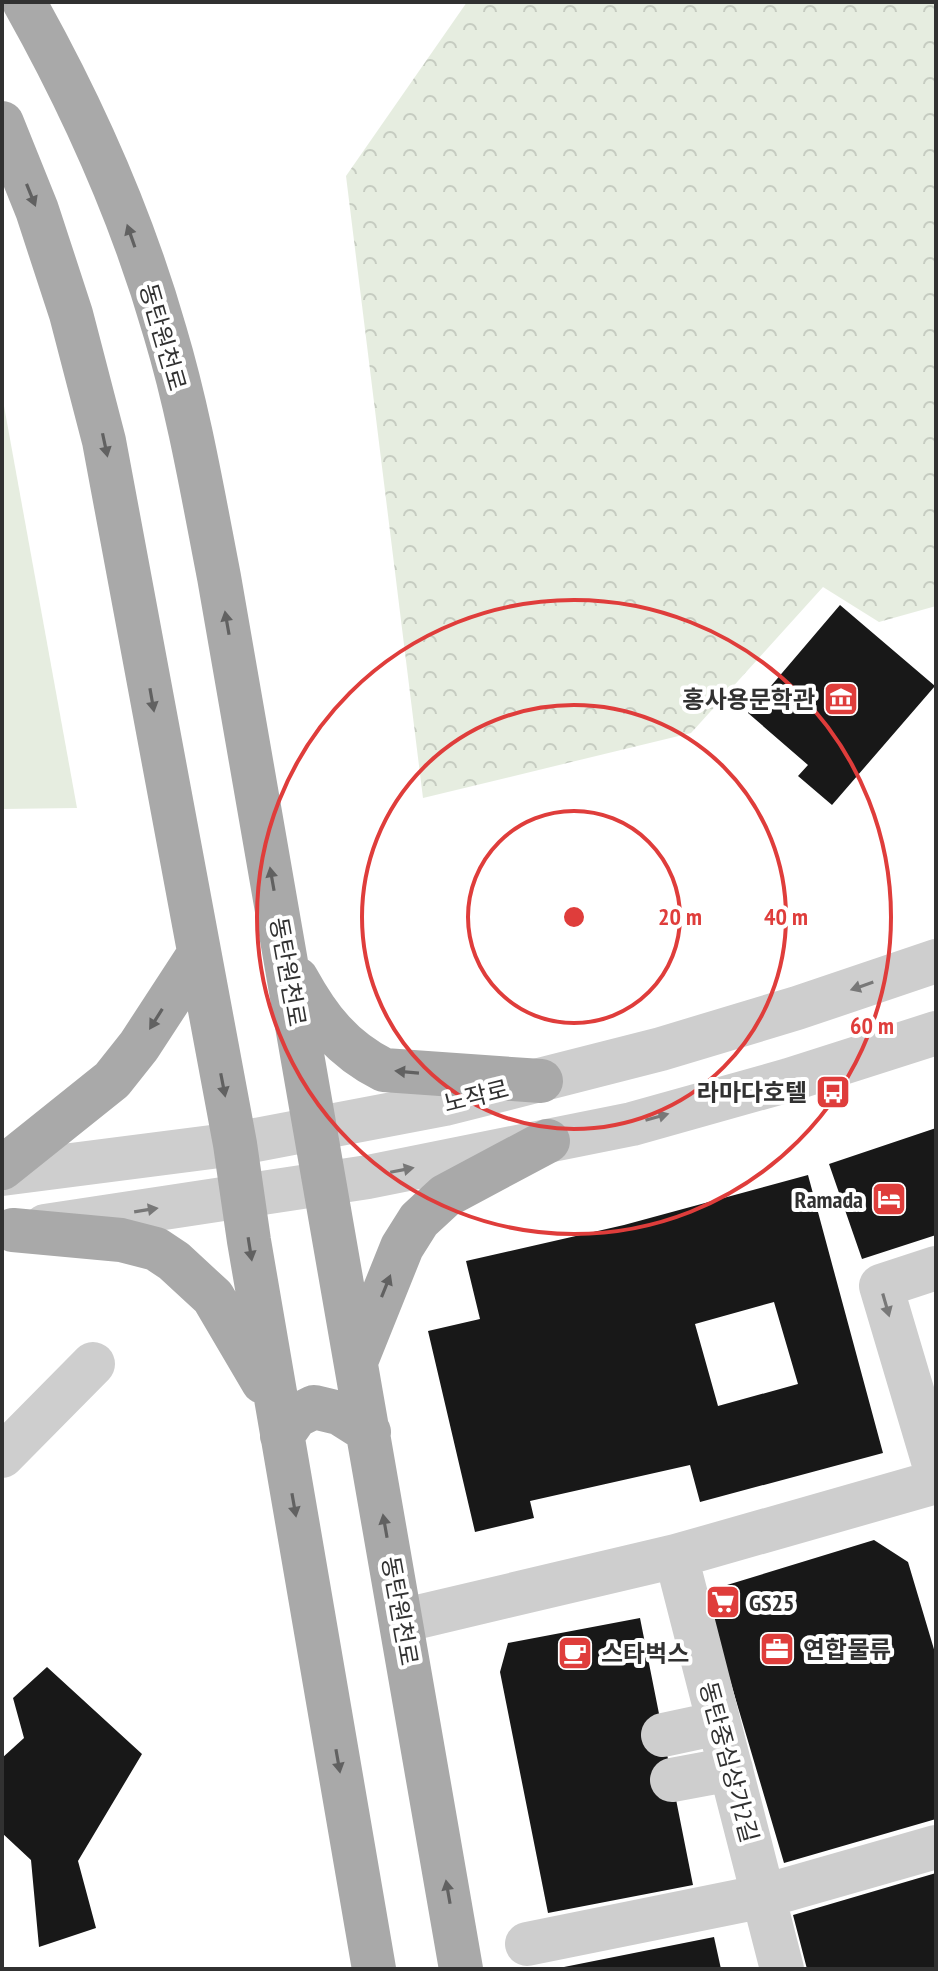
<svg xmlns="http://www.w3.org/2000/svg" width="938" height="1971" font-family="'PT Sans Narrow','Noto Sans KR',sans-serif">
	<defs>
		<pattern id="forest-crowns" width="20" height="18" patternUnits="userSpaceOnUse" patternTransform="scale(2)"><rect width="20" height="18" fill="#e6ede0"/><path d="M2 6a3 3 0 1 1 6 0M12 15a3 3 0 1 1 6 0" fill="none" stroke="#c6ccc1"/></pattern>
	</defs>
	<rect width="100%" height="100%" fill="#fff"/>
	<!-- forest -->
	<path fill="url(#forest-crowns)" d="M467 2H936V606L879 622 823 587 691 733 423 798 346 176Z"/>
	<!-- pitch -->
	<path fill="#e6ede0" d="M2 395 77 808 2 809Z"/>
	<!-- building -->
	<path fill="#181818" fill-rule="evenodd" d="M840 605 935 686 832 805 798 776 808 765 748 713Z
		M936 1128V1235L862 1259 829 1164Z
		M808 1175 883 1453 700 1502 690 1465 530 1501 534 1518 475 1532 428 1331 480 1319 466 1261 624 1225ZM774 1302 798 1384 718 1406 695 1324Z
		M874 1540 908 1562 936 1656V1819L784 1863 704 1592Z
		M640 1618 693 1885 548 1913 500 1672 508 1643Z
		M47 1667 142 1754 78 1861 96 1928 39 1947 31 1860 2 1833V1758L24 1738 13 1698Z
		M936 1873V1969H807L793 1915Z
		M714 1937 721 1969H559V1968Z"/>
	<g fill="none" stroke-linecap="round" stroke-linejoin="round">
		<!-- minor -->
		<path stroke="#cecece" stroke-width="44" d="M2 1174 235 1144 445 1104 661 1049 797 1008 936 961
			M45 1226 368 1177 632 1124 789 1080 936 1033
			M936 1268 881 1286 936 1471
			M2 1456 93 1364
			M676 1556 782 1969
			M401 1621 676 1556 936 1482
			M663 1735 719 1723
			M672 1780 731 1769
			M527 1944 764 1896 936 1847"/>
		<!-- major -->
		<path stroke="#a9a9a9" stroke-width="44" d="M24 2C83 107 132 217 165 332 189 412 203 495 219 577L461 1969
			M2 123 37 210 71 314 104 441 235 1144 249 1241 374 1969
			M297 979C319 1019 342 1049 384 1070L541 1081
			M2 1168 112 1080 139 1046 199 954
			M13 1230 121 1240 156 1249 174 1261 213 1297 263 1382
			M357 1359 402 1247 419 1220 445 1196 548 1141
			M282 1436 296 1416 314 1407 339 1413 369 1432"/>
	</g>
	<!-- one-way arrows -->
	<defs><path id="oneway-solid" d="M-6-.8H1V-3.2L6.5 0L1 3.2V.8H-6Z" transform="scale(2)"/></defs>
	<g fill="#616161">
		<use href="#oneway-solid" transform="translate(31 195) rotate(68)"/>
		<use href="#oneway-solid" transform="translate(131 236) rotate(-109)"/>
		<use href="#oneway-solid" transform="translate(105 445) rotate(78)"/>
		<use href="#oneway-solid" transform="translate(227 623) rotate(-100)"/>
		<use href="#oneway-solid" transform="translate(152 700) rotate(80)"/>
		<use href="#oneway-solid" transform="translate(272 879) rotate(-100)"/>
		<use href="#oneway-solid" transform="translate(156 1019) rotate(122)"/>
		<use href="#oneway-solid" transform="translate(407 1072) rotate(-175)"/>
		<use href="#oneway-solid" transform="translate(223 1085) rotate(79)"/>
		<use href="#oneway-solid" transform="translate(250 1249) rotate(81)"/>
		<use href="#oneway-solid" transform="translate(386 1286) rotate(-68)"/>
		<use href="#oneway-solid" transform="translate(294 1505) rotate(80)"/>
		<use href="#oneway-solid" transform="translate(385 1526) rotate(-100)"/>
		<use href="#oneway-solid" transform="translate(338 1761) rotate(80)"/>
		<use href="#oneway-solid" transform="translate(448 1892) rotate(-100)"/>
	</g>
	<g fill="#787878">
		<use href="#oneway-solid" transform="translate(862 986) rotate(161)"/>
		<use href="#oneway-solid" transform="translate(657 1117) rotate(-16)"/>
		<use href="#oneway-solid" transform="translate(402 1170) rotate(-11)"/>
		<use href="#oneway-solid" transform="translate(146 1210) rotate(-9)"/>
		<use href="#oneway-solid" transform="translate(886 1305) rotate(74)"/>
	</g>
	<!-- distance rings -->
	<g fill="none" stroke="#df3d3b" stroke-width="4">
		<circle cx="574" cy="917" r="106"/>
		<circle cx="574" cy="917" r="212"/>
		<circle cx="574" cy="917" r="317"/>
	</g>
	<!-- icons -->
	<defs>
		<g id="museum-square" transform="scale(1.8)"><rect x="-9" y="-9" width="18" height="18" rx="4" fill="#df3d3b" stroke="#fff"/><path d="M0-6L6-3V-2H-6V-3ZM-5-1h2V3h-2ZM-1-1h2V3h-2ZM3-1h2V3H3ZM-6 4H6V6H-6Z" fill="#fff"/></g>
		<g id="bus-square" transform="scale(1.8)"><rect x="-9" y="-9" width="18" height="18" rx="4" fill="#df3d3b" stroke="#fff"/><path d="M-5-6H5V4H4V6H2V4H-2V6H-4V4H-5ZM-3.5-4V0h7V-4ZM-3.5 1.2v1.5H-2V1.2ZM2 1.2v1.5H3.5V1.2Z" fill="#fff"/></g>
		<g id="hotel-square" transform="scale(1.8)"><rect x="-9" y="-9" width="18" height="18" rx="4" fill="#df3d3b" stroke="#fff"/><path d="M-6-4.5h1.5V1H6V5H4.5V3h-9V5H-6ZM-4 0a1.8 1.8 0 1 1 3.6 0ZM.5 0V-2.5h3Q6-2.5 6 0Z" fill="#fff"/></g>
		<g id="supermarket-square" transform="scale(1.8)"><rect x="-9" y="-9" width="18" height="18" rx="4" fill="#df3d3b" stroke="#fff"/><path d="M-6-5.5h2.5l.6 2H6L4.5 2H-2.5L-4.4-4H-6ZM-1.5 3.2a1.3 1.3 0 1 0 .1 0ZM3 3.2a1.3 1.3 0 1 0 .1 0Z" fill="#fff"/></g>
		<g id="office-square" transform="scale(1.8)"><rect x="-9" y="-9" width="18" height="18" rx="4" fill="#df3d3b" stroke="#fff"/><path d="M-6-3h4V-5.5h4V-3h4V5H-6ZM-1-4.5V-3h2v-1.5ZM-6 0V1H6V0Z" fill="#fff"/></g>
		<g id="cafe-square" transform="scale(1.8)"><rect x="-9" y="-9" width="18" height="18" rx="4" fill="#df3d3b" stroke="#fff"/><path d="M-5.5-4.5H6V0H3Q3 3.5 0 3.5H-2.5Q-5.5 3.5-5.5 0ZM3-3.2v2h1.7v-2ZM-6 4.5H4V6H-6Z" fill="#fff"/></g>
	</defs>
	<g fill-rule="evenodd">
		<use href="#museum-square" x="841" y="699"/>
		<use href="#bus-square" x="833" y="1092"/>
		<use href="#hotel-square" x="889" y="1199"/>
		<use href="#supermarket-square" x="723" y="1602"/>
		<use href="#office-square" x="777" y="1649"/>
		<use href="#cafe-square" x="575" y="1653"/>
	</g>
	<g text-anchor="middle" dominant-baseline="central" stroke-width="8" stroke-linejoin="round" paint-order="stroke">
		<!-- street labels -->
		<g font-size="24" fill="#313131" stroke="#fff">
			<text transform="translate(163 337) rotate(74)">동탄원천로</text>
			<text transform="translate(288 972) rotate(80)">동탄원천로</text>
			<text transform="translate(476 1096) rotate(-14)">노작로</text>
			<text transform="translate(400 1611) rotate(80)">동탄원천로</text>
			<text transform="translate(729 1762) rotate(75)">동탄중심상가2길</text>
		</g>
		<!-- poi labels -->
		<g font-size="24" font-weight="bold" fill="#313131" stroke="#fff" text-anchor="end">
			<text x="815" y="699">홍사용문학관</text>
			<text x="807" y="1092">라마다호텔</text>
			<text x="863" y="1199">Ramada</text>
			<text x="749" y="1602" text-anchor="start">GS25</text>
			<text x="803" y="1649" text-anchor="start">연합물류</text>
			<text x="601" y="1653" text-anchor="start">스타벅스</text>
		</g>
	</g>
	<circle cx="574" cy="917" r="12" fill="#df3d3b" stroke="#fff" stroke-width="4"/>
	<g font-size="24" text-anchor="middle" font-weight="bold" fill="#df3d3b" stroke="#fff" stroke-width="8" stroke-linejoin="round" paint-order="stroke">
		<text x="680" y="925">20 m</text>
		<text x="786" y="925">40 m</text>
		<text x="872" y="1034">60 m</text>
	</g>
	<!-- border -->
	<rect width="938" height="1971" fill="none" stroke="#313131" stroke-width="8"/>
</svg>
